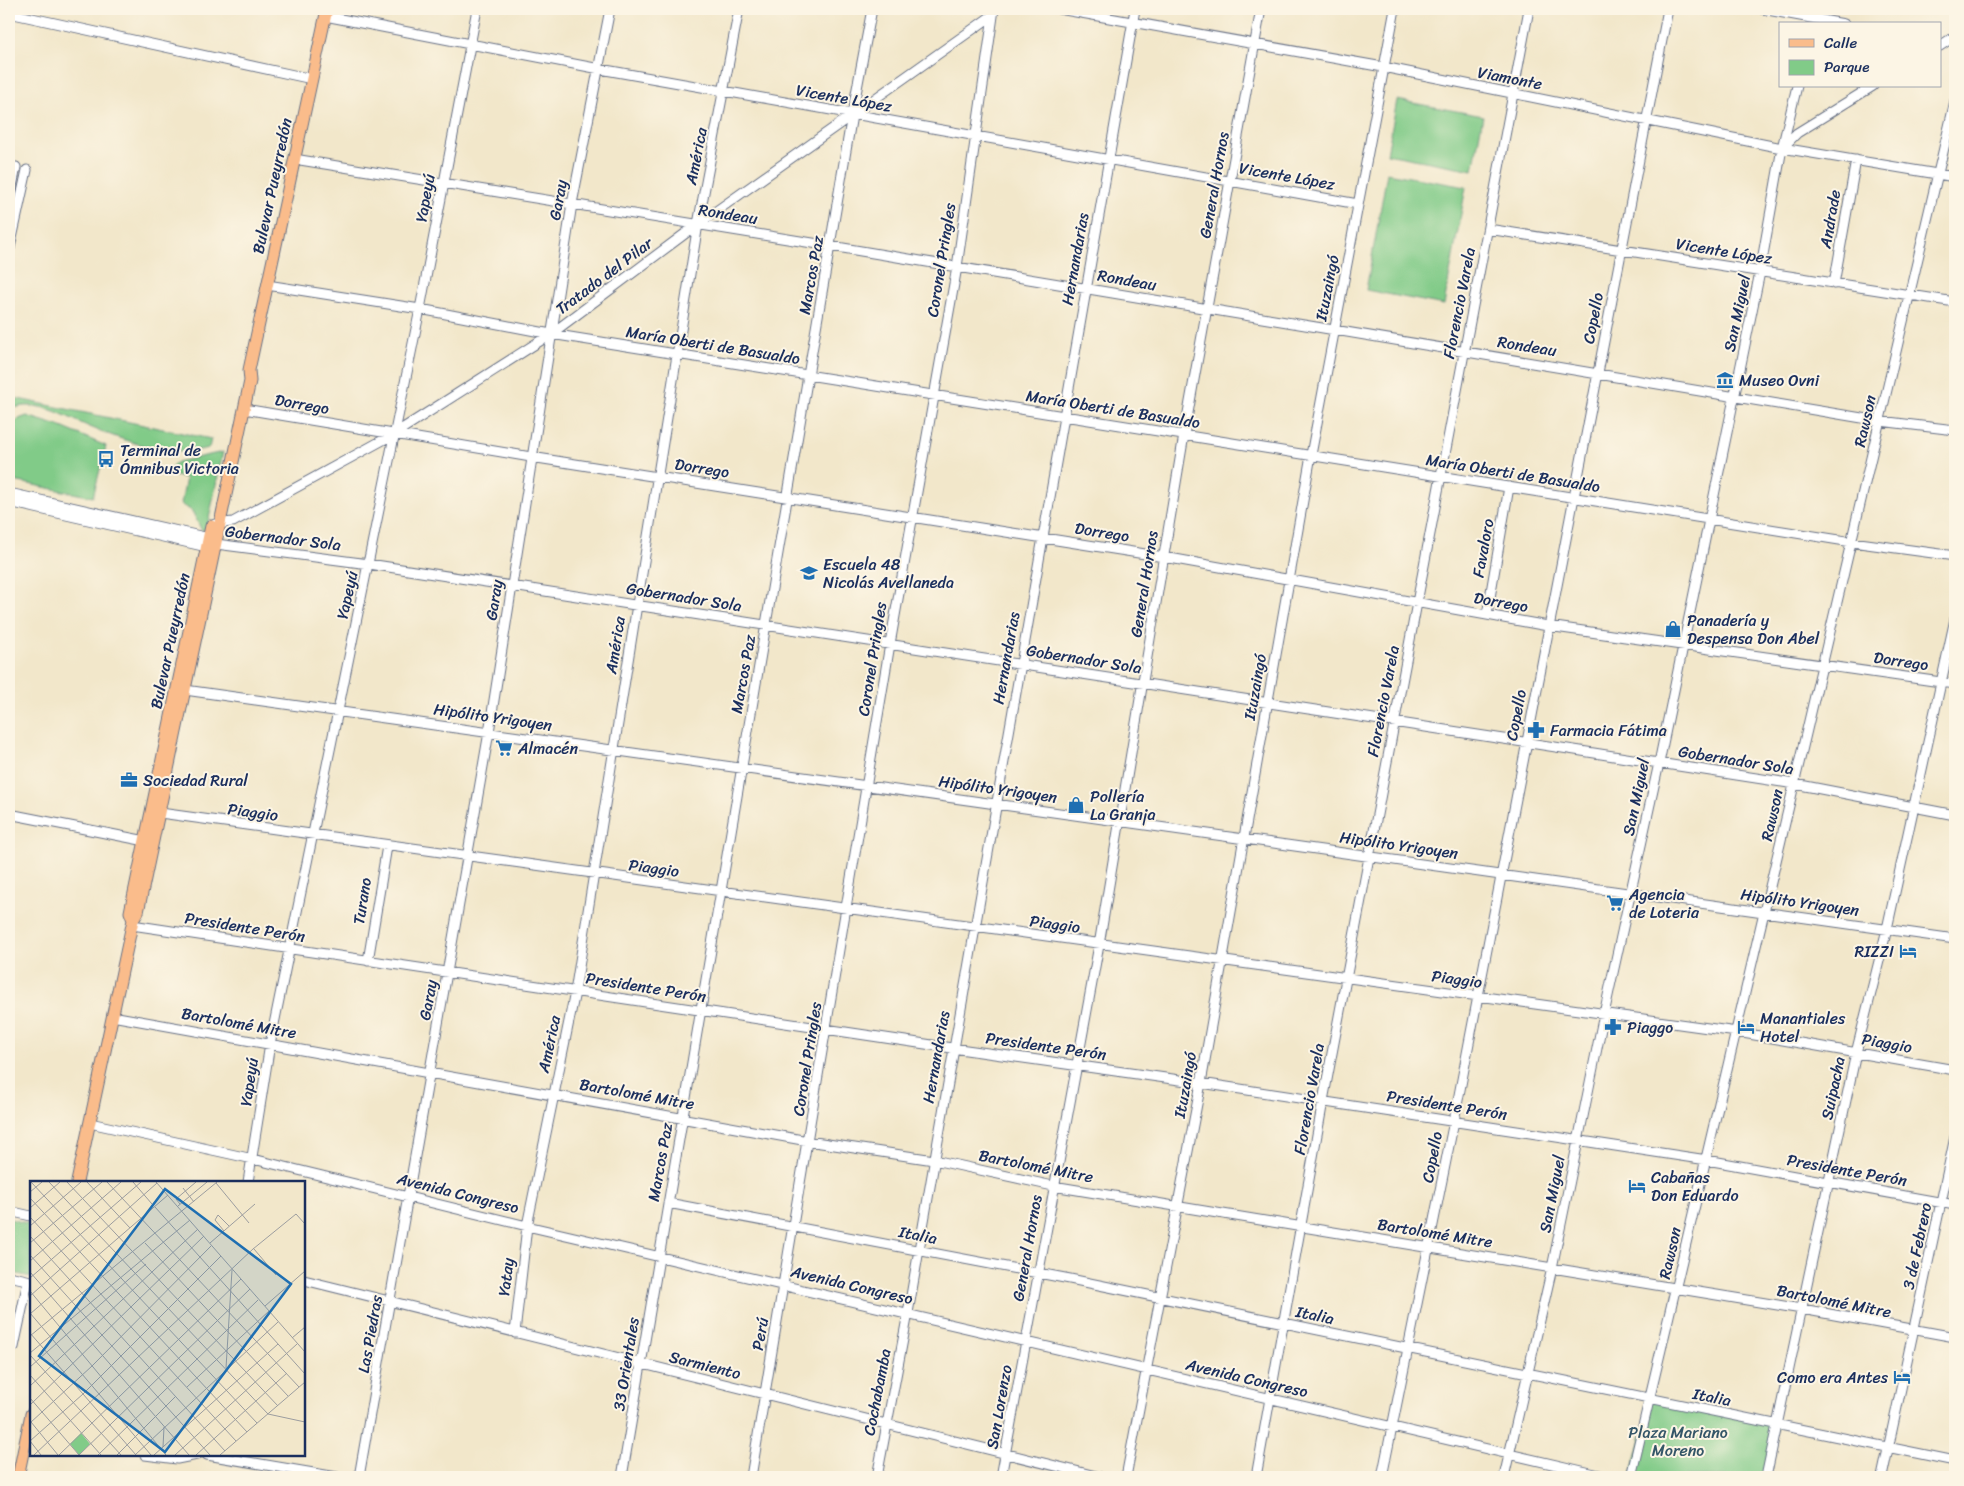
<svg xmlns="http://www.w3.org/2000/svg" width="1964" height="1486" font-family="Sriracha,sans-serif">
	<rect width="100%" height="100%" fill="#fcf5e5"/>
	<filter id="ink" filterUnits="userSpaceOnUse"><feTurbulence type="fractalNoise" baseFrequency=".02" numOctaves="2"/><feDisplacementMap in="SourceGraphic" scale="10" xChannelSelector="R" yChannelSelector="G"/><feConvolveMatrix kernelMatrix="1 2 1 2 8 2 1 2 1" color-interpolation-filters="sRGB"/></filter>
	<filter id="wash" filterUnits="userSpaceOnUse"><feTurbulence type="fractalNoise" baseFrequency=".0096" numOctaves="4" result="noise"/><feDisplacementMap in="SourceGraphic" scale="20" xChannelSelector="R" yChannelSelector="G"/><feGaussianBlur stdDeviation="1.12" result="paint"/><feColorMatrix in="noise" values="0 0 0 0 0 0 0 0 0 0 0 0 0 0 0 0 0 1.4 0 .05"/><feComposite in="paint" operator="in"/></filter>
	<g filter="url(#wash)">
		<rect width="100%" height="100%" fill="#f2e7ca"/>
		<!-- green -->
		<path fill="#81cb88" stroke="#4e7d73" d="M1397 100 1483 116 1473 170 1387 154Z
			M1387 173 1466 187 1444 305 1366 290Z
			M9 397 211 439 209 448C173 457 134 444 100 431 71 421 40 396 9 410Z
			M27 416 59 426 106 446 93 497 9 480V430C12 421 18 419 27 416Z
			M223 452 207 528 202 531 192 511 181 504 186 478 163 474 177 462Z
			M9 1219 31 1224V1277L9 1272Z
			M1651 1400 1778 1426 1766 1477H1631Z"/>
	</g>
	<g filter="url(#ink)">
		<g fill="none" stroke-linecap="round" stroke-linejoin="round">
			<!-- minor casing -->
			<g stroke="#666f84" stroke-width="11">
				<path id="minor" d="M1059 9 1383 67 1782 148 1955 177
					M1762 9 1844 24
					M9 13 312 79
					M325 16 600 69 1358 204
					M1940 46 1955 36
					M1783 147 1797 133 1873 86
					M294 159 831 246 1880 421 1955 430
					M9 201 16 167
					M1488 229 1955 302
					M9 252 27 170
					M1834 284 1856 160
					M267 285 420 309 551 334 1852 542 1955 556
					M244 409 531 457 1164 557 1548 626 1955 684
					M9 493 209 538 216 544 369 564 1795 784 1955 815
					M9 502 207 547 211 546
					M215 524 233 522 394 434 551 334 698 224 993 15
					M1487 615 1509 487
					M185 690 1955 939
					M153 812 1737 1032 1955 1070
					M9 814 151 842
					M132 925 952 1048 1201 1083 1707 1160 1955 1205
					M368 961 387 846
					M112 1016 808 1141 934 1160 1053 1186 1802 1309 1955 1337
					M90 1123 253 1159 527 1226 1608 1477
					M248 1182 270 1044 420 309 477 9
					M668 1203 1070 1279 1955 1461
					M9 1211 31 1216
					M9 1276 31 1281
					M304 1280 1100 1477
					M515 1333 527 1226 575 992 698 224 739 9
					M9 1346 14 1347 28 1281
					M145 1455 177 1459 197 1455
					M207 1455 337 1477
					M359 1477 489 732 572 204 610 9
					M622 1477 852 115 872 9
					M751 1477 890 644 957 267 994 9
					M877 1477 908 1313 1135 9
					M1001 1477 1099 945 1184 435 1261 9
					M1126 1477 1201 1083 1311 455 1395 9
					M1256 1477 1323 1101 1529 9
					M1382 1477 1454 1121 1668 9
					M1504 1477 1552 1268 1604 1014 1659 763 1760 272 1782 148 1797 86
					M1631 1477 1955 101
					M1766 1477 1856 1053 1887 929 1955 619
					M1882 1477 1955 1137"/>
			</g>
			<!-- major casing -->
			<g stroke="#666f84" stroke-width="13">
				<path id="major" d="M133 920 130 912 211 526
					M77 1182 133 920 138 912 250 381 249 370 327 9
					M18 1477 31 1414"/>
			</g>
			<!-- minor -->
			<use href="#minor" stroke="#fff" stroke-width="9"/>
			<!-- major -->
			<use href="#major" stroke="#fabc8b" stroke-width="11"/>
		</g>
	</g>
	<!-- icons -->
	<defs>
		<g id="museum-bare" transform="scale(1.35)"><path d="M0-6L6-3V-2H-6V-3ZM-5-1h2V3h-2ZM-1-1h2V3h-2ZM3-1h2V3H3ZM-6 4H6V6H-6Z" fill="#1f6fb2" stroke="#fcf5e5" stroke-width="2.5" paint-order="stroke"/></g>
		<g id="bus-bare" transform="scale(1.35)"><path d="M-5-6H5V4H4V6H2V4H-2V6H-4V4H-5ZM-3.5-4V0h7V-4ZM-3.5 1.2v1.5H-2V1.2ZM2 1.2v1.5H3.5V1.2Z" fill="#1f6fb2" stroke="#fcf5e5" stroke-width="2.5" paint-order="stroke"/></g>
		<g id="school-bare" transform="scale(1.35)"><path d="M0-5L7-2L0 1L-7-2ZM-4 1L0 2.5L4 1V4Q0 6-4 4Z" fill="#1f6fb2" stroke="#fcf5e5" stroke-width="2.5" paint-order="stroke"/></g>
		<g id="shop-bare" transform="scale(1.35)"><path d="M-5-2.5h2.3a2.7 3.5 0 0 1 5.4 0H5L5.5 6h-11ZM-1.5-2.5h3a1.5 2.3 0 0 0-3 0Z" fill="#1f6fb2" stroke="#fcf5e5" stroke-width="2.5" paint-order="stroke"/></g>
		<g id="pharmacy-bare" transform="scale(1.35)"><path d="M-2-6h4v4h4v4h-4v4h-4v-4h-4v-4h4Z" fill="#1f6fb2" stroke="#fcf5e5" stroke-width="2.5" paint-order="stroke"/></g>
		<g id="supermarket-bare" transform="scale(1.35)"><path d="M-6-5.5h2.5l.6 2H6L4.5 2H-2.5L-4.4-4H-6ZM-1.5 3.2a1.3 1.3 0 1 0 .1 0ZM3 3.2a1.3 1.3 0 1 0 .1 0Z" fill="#1f6fb2" stroke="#fcf5e5" stroke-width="2.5" paint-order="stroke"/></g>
		<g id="office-bare" transform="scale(1.35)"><path d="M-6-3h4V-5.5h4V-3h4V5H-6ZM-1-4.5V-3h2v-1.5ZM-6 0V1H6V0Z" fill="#1f6fb2" stroke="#fcf5e5" stroke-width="2.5" paint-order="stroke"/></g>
		<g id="hotel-bare" transform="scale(1.35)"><path d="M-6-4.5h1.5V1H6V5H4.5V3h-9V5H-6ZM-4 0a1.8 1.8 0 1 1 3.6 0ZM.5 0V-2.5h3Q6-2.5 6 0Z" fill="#1f6fb2" stroke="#fcf5e5" stroke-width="2.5" paint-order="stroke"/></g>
	</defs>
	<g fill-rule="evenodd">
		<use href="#museum-bare" x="1725" y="380"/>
		<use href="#bus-bare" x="106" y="459"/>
		<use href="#school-bare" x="809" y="573"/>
		<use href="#shop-bare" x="1673" y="629"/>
		<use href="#pharmacy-bare" x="1536" y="730"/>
		<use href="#supermarket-bare" x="504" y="748"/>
		<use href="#office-bare" x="129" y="780"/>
		<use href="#shop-bare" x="1076" y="805"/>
		<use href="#supermarket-bare" x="1615" y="903"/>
		<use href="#hotel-bare" x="1908" y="951"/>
		<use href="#pharmacy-bare" x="1613" y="1027"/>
		<use href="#hotel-bare" x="1746" y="1027"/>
		<use href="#hotel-bare" x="1637" y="1186"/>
		<use href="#hotel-bare" x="1902" y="1377"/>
	</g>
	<g text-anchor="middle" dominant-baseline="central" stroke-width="4" stroke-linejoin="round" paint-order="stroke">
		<!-- street labels -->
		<g font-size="16" fill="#1b2f5e" stroke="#fcf5e5">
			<text transform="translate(1510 78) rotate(11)">Viamonte</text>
			<text transform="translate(844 98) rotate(10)">Vicente López</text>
			<text transform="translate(696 156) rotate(-79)">América</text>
			<text transform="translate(1287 176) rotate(10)">Vicente López</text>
			<text transform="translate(1214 185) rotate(-80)">General Hornos</text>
			<text transform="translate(272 186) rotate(-78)">Bulevar Pueyrredón</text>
			<text transform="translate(425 198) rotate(-80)">Yapeyú</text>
			<text transform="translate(558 200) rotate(-80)">Garay</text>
			<text transform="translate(728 214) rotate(9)">Rondeau</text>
			<text transform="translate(1830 219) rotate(-80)">Andrade</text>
			<text transform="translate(1724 251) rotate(9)">Vicente López</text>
			<text transform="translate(1075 259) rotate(-80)">Hernandarias</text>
			<text transform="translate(941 260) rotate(-81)">Coronel Pringles</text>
			<text transform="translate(811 275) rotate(-80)">Marcos Paz</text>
			<text transform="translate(604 276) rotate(-37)">Tratado del Pilar</text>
			<text transform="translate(1127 280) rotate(10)">Rondeau</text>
			<text transform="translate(1327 288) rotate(-79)">Ituzaingó</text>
			<text transform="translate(1459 303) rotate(-79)">Florencio Varela</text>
			<text transform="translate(1737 313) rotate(-78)">San Miguel</text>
			<text transform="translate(1593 318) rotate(-79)">Copello</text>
			<text transform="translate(713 345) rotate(9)">María Oberti de Basualdo</text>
			<text transform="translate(1527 346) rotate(9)">Rondeau</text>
			<text transform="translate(302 404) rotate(10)">Dorrego</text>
			<text transform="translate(1113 409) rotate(9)">María Oberti de Basualdo</text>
			<text transform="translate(1865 421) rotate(-77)">Rawson</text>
			<text transform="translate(702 468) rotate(9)">Dorrego</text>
			<text transform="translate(1513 473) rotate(9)">María Oberti de Basualdo</text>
			<text transform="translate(1102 532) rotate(9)">Dorrego</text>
			<text transform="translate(283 538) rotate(7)">Gobernador Sola</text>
			<text transform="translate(1483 548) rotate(-80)">Favaloro</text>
			<text transform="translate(1144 584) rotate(-81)">General Hornos</text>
			<text transform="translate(347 595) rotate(-78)">Yapeyú</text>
			<text transform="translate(684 597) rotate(9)">Gobernador Sola</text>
			<text transform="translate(494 600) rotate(-81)">Garay</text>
			<text transform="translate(1501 602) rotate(10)">Dorrego</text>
			<text transform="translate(170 641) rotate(-78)">Bulevar Pueyrredón</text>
			<text transform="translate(615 645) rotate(-81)">América</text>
			<text transform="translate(1006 658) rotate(-80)">Hernandarias</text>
			<text transform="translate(872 659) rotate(-81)">Coronel Pringles</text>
			<text transform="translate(1084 659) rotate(9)">Gobernador Sola</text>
			<text transform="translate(1901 661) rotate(8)">Dorrego</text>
			<text transform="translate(743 674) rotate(-80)">Marcos Paz</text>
			<text transform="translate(1255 687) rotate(-80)">Ituzaingó</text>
			<text transform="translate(1383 701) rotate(-79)">Florencio Varela</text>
			<text transform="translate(1516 715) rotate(-79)">Copello</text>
			<text transform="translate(493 717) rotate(8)">Hipólito Yrigoyen</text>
			<text transform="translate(1736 760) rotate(9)">Gobernador Sola</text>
			<text transform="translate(998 789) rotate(8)">Hipólito Yrigoyen</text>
			<text transform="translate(1636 797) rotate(-78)">San Miguel</text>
			<text transform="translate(253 812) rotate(8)">Piaggio</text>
			<text transform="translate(1772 815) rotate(-77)">Rawson</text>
			<text transform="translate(1399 845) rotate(8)">Hipólito Yrigoyen</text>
			<text transform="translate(654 868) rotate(8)">Piaggio</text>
			<text transform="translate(362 901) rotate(-81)">Turano</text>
			<text transform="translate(1800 902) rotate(8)">Hipólito Yrigoyen</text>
			<text transform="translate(1055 924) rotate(8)">Piaggio</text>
			<text transform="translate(245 927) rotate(9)">Presidente Perón</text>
			<text transform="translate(1457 979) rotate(8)">Piaggio</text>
			<text transform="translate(646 987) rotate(9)">Presidente Perón</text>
			<text transform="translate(428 1000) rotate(-80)">Garay</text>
			<text transform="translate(239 1023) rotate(10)">Bartolomé Mitre</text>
			<text transform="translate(1887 1043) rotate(10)">Piaggio</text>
			<text transform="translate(549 1044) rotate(-78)">América</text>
			<text transform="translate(1046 1046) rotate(8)">Presidente Perón</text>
			<text transform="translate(936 1057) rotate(-80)">Hernandarias</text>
			<text transform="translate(807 1059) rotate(-81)">Coronel Pringles</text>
			<text transform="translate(249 1082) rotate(-82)">Yapeyú</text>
			<text transform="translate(1185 1085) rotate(-80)">Ituzaingó</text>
			<text transform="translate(1833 1088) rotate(-78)">Suipacha</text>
			<text transform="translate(637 1094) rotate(10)">Bartolomé Mitre</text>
			<text transform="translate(1309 1099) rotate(-80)">Florencio Varela</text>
			<text transform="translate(1447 1105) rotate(9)">Presidente Perón</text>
			<text transform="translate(1432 1157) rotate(-79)">Copello</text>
			<text transform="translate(660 1162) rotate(-80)">Marcos Paz</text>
			<text transform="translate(1036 1166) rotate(11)">Bartolomé Mitre</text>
			<text transform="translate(1847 1170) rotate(10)">Presidente Perón</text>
			<text transform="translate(458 1193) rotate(14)">Avenida Congreso</text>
			<text transform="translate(1552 1194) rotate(-79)">San Miguel</text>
			<text transform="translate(1435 1233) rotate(9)">Bartolomé Mitre</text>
			<text transform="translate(918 1235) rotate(11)">Italia</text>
			<text transform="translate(1917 1246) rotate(-78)">3 de Febrero</text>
			<text transform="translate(1027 1248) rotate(-80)">General Hornos</text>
			<text transform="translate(1670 1253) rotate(-77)">Rawson</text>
			<text transform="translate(506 1277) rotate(-83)">Yatay</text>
			<text transform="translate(852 1285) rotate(13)">Avenida Congreso</text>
			<text transform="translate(1834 1301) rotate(11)">Bartolomé Mitre</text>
			<text transform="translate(1315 1315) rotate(12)">Italia</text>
			<text transform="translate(370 1334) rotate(-80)">Las Piedras</text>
			<text transform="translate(760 1334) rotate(-80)">Perú</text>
			<text transform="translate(626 1364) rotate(-81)">33 Orientales</text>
			<text transform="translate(705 1365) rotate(14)">Sarmiento</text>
			<text transform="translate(1247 1378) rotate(13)">Avenida Congreso</text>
			<text transform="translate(877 1392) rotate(-79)">Cochabamba</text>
			<text transform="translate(1712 1397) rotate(11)">Italia</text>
			<text transform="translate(999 1407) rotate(-80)">San Lorenzo</text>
		</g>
		<!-- poi labels -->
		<g font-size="16" fill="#1b2f5e" stroke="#fcf5e5" text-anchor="start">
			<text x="1739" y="380">Museo Ovni</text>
			<text x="120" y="450">Terminal de<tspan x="120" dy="18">Ómnibus Victoria</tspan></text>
			<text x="823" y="564">Escuela 48<tspan x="823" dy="18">Nicolás Avellaneda</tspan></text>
			<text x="1687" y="620">Panadería y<tspan x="1687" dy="18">Despensa Don Abel</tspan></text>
			<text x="1550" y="730">Farmacia Fátima</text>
			<text x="518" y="748">Almacén</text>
			<text x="143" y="780">Sociedad Rural</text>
			<text x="1090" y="796">Pollería<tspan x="1090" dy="18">La Granja</tspan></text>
			<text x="1629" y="894">Agencia<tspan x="1629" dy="18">de Loteria</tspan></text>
			<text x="1894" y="951" text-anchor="end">RIZZI</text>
			<text x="1760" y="1018">Manantiales<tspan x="1760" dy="18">Hotel</tspan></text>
			<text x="1627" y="1027">Piaggo</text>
			<text x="1651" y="1177">Cabañas<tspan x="1651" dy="18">Don Eduardo</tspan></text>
			<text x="1888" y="1377" text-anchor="end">Como era Antes</text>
		</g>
		<!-- park labels -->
		<g font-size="16" fill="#345668" stroke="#fcf5e5">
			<text x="1678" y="1432">Plaza Mariano<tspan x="1678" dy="18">Moreno</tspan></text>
		</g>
	</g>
	<!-- overview -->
	<g transform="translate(30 1181)">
		<rect width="275" height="275" fill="#f2e7ca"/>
		<path d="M51 252 60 263 49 274 40 263Z" fill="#81cb88"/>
		<path fill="none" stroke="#9c9d9f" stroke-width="1" d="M1 1 227 242M19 1 238 233 275 241M37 1 248 225M57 1 100 47M77 1 269 206M103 1 122 23M126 1 275 171M186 2 219 42M153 7 164 21M0 11 12 1M0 17 217 251M150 23 146 18 166 1M148 25 177 1M125 26 275 193M0 27 30 1M0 36 206 260M0 45 51 1M194 50 185 39 188 34 199 45M0 55 195 270M0 62 72 1M115 62 258 215M180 62 225 23M223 68 266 33 275 43M224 68 246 94M0 74 180 274M0 80 91 1M0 91 159 274M0 97 111 1M0 110 136 274M0 115 127 2M235 125 275 90M0 132 121 274M0 133 138 14M0 152 106 274M0 155 187 1M262 157 275 146M0 172 160 39M0 174 91 274M0 186 116 83M196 187 202 89M0 194 71 274M0 205 168 48M157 206 239 130M0 217 49 274M0 224 174 55M1 241 28 274M0 242 62 185 181 65M0 260 53 213 191 75M0 260 11 274M133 266 134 246M4 274 224 67M29 274 211 98M49 274 220 108M68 274 228 119M87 274 146 215M105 274 248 141M124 274 248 163M145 274 267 163M166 274 257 192M190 274 275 201"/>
		<path fill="#1f6fb2" fill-opacity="0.15" stroke="#1f6fb2" stroke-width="2.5" d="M135 8 261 103 135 271 9 175Z"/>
		<rect width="275" height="275" fill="none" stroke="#1b2f5e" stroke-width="2.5"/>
	</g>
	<!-- margin -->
	<rect width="1964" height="1486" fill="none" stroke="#fcf5e5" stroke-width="30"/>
	<!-- legend -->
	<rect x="1779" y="22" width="162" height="65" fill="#fcf5e5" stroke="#a2a6af"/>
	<rect x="1789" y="39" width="25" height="8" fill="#fabc8b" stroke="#a2a6af"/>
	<text x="1824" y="48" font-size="15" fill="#1b2f5e">Calle</text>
	<rect x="1789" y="60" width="25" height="15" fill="#81cb88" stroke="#a2a6af"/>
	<text x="1824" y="72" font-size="15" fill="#1b2f5e">Parque</text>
</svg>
